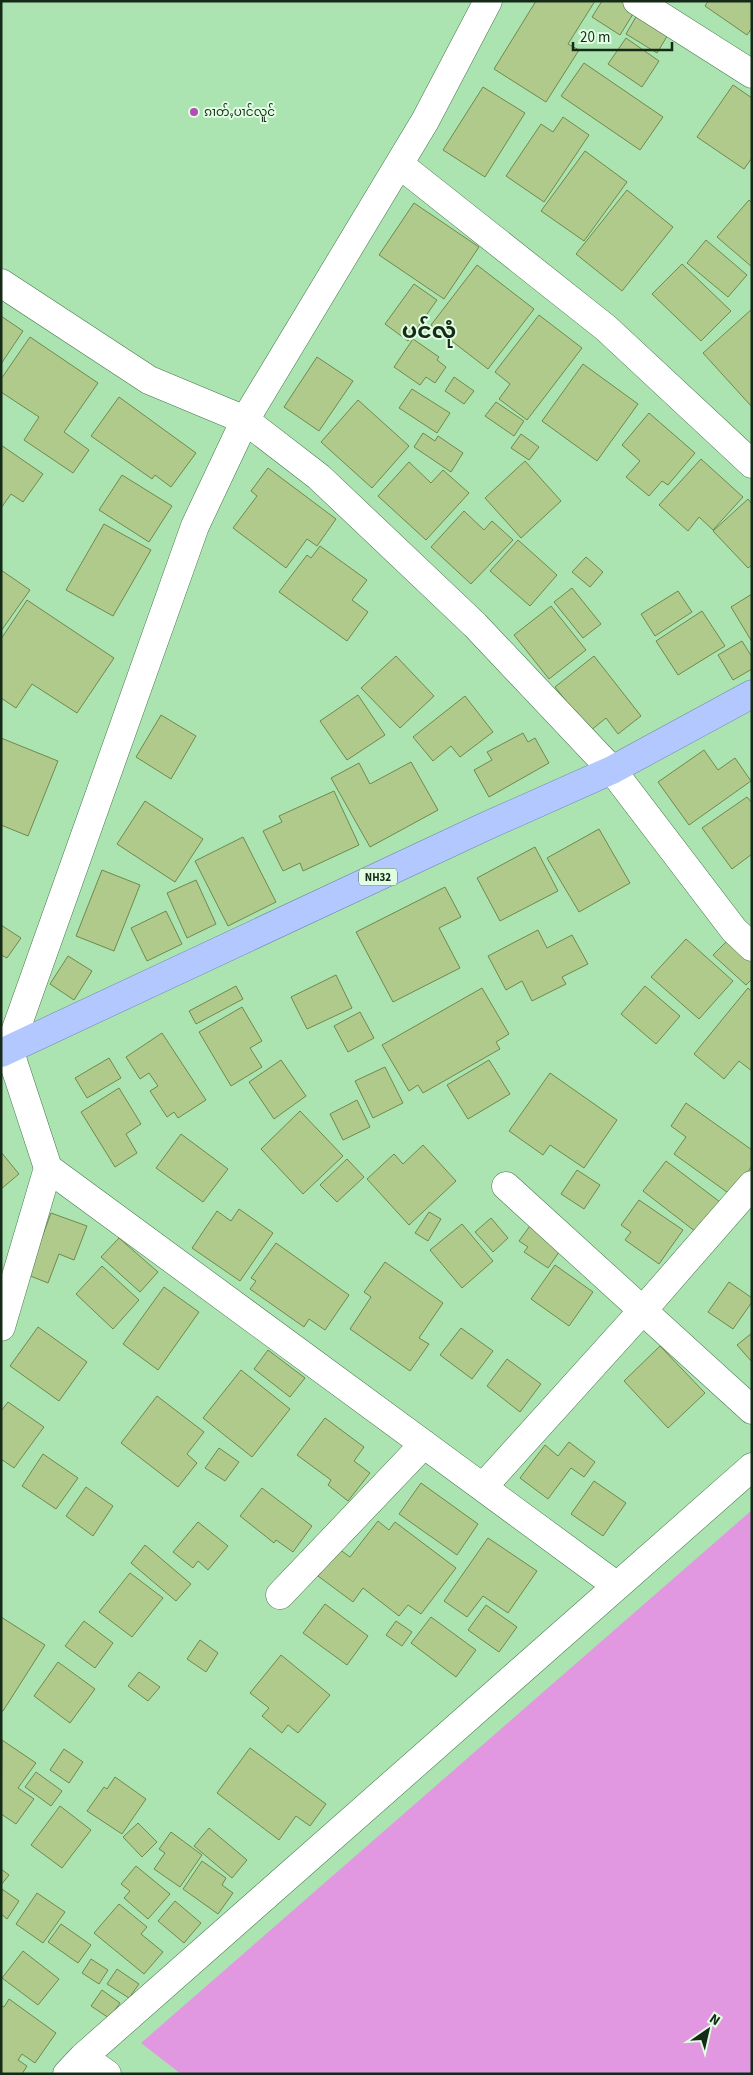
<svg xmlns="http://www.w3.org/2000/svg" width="753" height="2075" font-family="'Source Sans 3','Noto Sans Myanmar',sans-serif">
	<rect width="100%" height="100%" fill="#ace4b1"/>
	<!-- green -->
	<path fill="#e297e1" d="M752 1510V2074H181L141 2043Z"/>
	<!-- building -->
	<path fill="#afca8a" stroke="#70894c" d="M536 1H595L568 44 579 50 546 102 494 69Z
		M602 1H630L638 6 620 35 592 17Z
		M708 1H752V28L747 35 705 6Z
		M641 8 672 28 657 53 626 34Z
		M626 38 659 61 642 87 608 64Z
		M584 63 663 117 640 150 561 96Z
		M733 85 752 98V158L744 169 697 137Z
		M483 87 525 113 485 177 443 150Z
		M563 117 589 135 544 202 506 176 541 124 553 132Z
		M585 151 627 182 584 241 541 211Z
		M627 190 673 227 622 291 576 254Z
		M749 200 752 203V267L717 237Z
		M414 203 479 247 444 299 379 255Z
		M706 240 747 275 728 297 687 263Z
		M682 264 731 311 701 341 652 294Z
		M477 265 534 309 488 369 431 325Z
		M414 284 437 300 408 341 385 324Z
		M752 309V407L703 353Z
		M539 315 582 348 527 420 499 399 510 384 495 372Z
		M1 316 23 331 1 364Z
		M30 337 98 383 64 432 89 450 73 473 24 440 39 417 1 392V379Z
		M413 339 439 357 437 360 446 367 435 383 426 377 420 385 394 367Z
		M317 357 353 381 319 431 284 407Z
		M583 364 638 404 597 461 542 421Z
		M454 377 474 391 464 404 445 391Z
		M412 389 450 413 437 433 399 408Z
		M119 397 196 453 171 487 155 475 152 479 91 436Z
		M358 400 409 446 372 488 321 442Z
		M496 402 524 421 514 436 485 416Z
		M649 413 695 453 668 485 662 481 649 496 626 477 640 461 622 445Z
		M423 433 435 441 438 436 463 453 451 472 414 447Z
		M521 434 539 447 529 460 511 448Z
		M1 445 43 474 23 502 11 494 1 508Z
		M701 459 743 497 713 530 699 517 688 531 659 505Z
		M525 461 561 501 521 538 485 498Z
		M409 462 431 483 443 470 469 493 426 540 378 496Z
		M268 468 336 519 317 546 307 539 286 568 233 528 257 496 251 491Z
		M122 475 172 506 149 542 99 510Z
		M748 499 752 504V565L748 568 713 531Z
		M464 511 484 530 492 521 513 540 471 584 431 547Z
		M104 524 151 550 113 616 66 590Z
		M518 540 557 575 530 606 490 571Z
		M320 546 367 580 352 600 368 612 347 641 279 592 307 555 311 558Z
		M586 557 603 572 590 587 572 572Z
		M1 570 30 590 1 631Z
		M572 588 601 624 583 638 554 602Z
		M678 591 692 612 655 636 641 614Z
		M752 594V642L731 607Z
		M27 600 114 658 77 713 32 684 16 708 1 698V639Z
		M551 606 586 650 549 679 514 635Z
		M702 611 725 646 678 675 656 641Z
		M742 641 752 657V669L733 680 718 655Z
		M396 656 434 696 400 728 361 688Z
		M594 656 641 716 618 734 606 718 590 731 555 687Z
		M358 695 385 735 347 760 320 721Z
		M465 696 493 732 460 757 451 746 433 761 413 737Z
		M161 715 196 736 171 779 136 757Z
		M523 733 528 742 535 738 549 763 489 797 474 770 492 760 487 752Z
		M1 738 58 761 28 836 1 825Z
		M704 750 718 770 735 758 751 781 689 825 658 782Z
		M411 762 438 810 370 847 331 778 359 763 370 784Z
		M334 791 359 845 303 871 300 863 283 871 263 831 282 822 279 816Z
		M747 797 752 803V854L732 869 702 828Z
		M145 801 203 839 175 882 117 844Z
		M599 829 630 883 579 912 547 858Z
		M243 837 276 902 228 926 195 861Z
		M535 847 558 891 500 921 477 878Z
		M102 870 140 885 114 951 76 936Z
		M196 880 216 924 187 938 167 893Z
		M445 887 461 917 439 928 460 968 393 1002 356 932Z
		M166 911 182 944 147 961 131 928Z
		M1 925 21 938 7 958 1 955Z
		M538 930 547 948 572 935 588 964 562 977 566 984 532 1001 522 981 506 990 488 956Z
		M730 938 752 958V979L746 985 713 955Z
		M686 939 733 981 699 1019 651 977Z
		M68 956 92 971 74 1000 50 984Z
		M336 975 352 1008 307 1029 291 997Z
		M236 986 243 999 196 1024 189 1011Z
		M645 986 680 1016 656 1044 621 1014Z
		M482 988 509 1034 496 1042 500 1049 423 1093 418 1085 409 1091 382 1045Z
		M748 988 752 992V1071L739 1061 724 1079 694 1054Z
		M242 1007 262 1041 250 1048 262 1067 231 1086 199 1032Z
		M360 1012 374 1038 348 1052 334 1026Z
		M162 1033 206 1100 178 1118 174 1112 167 1117 150 1091 158 1086 149 1073 140 1079 126 1057Z
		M109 1058 121 1078 87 1098 75 1078Z
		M281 1060 306 1096 274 1119 249 1082Z
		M489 1060 510 1094 468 1119 447 1085Z
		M385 1067 403 1103 373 1118 355 1081Z
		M550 1073 617 1120 584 1168 550 1145 543 1155 509 1131Z
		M119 1088 141 1124 126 1134 137 1153 115 1167 81 1112Z
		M357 1100 370 1127 343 1140 330 1114Z
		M686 1103 752 1150V1166L731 1195 674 1154 686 1137 671 1126Z
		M300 1111 343 1156 303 1194 261 1149Z
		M181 1134 228 1169 203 1202 156 1168Z
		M423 1145 456 1181 409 1225 367 1179 394 1154 403 1164Z
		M1 1152 19 1174 1 1189Z
		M347 1159 364 1177 337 1202 320 1185Z
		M666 1161 720 1202 696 1232 643 1191Z
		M577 1170 600 1185 584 1209 561 1194Z
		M639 1200 683 1230 659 1264 625 1240 631 1232 621 1225Z
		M239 1209 273 1233 240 1281 192 1248 217 1211 231 1221Z
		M429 1212 441 1219 428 1241 415 1233Z
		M51 1213 87 1226 74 1260 59 1254 48 1283 28 1275Z
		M491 1218 508 1238 493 1252 475 1232Z
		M532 1223 564 1245 548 1268 524 1252 528 1247 519 1241Z
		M462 1224 493 1261 462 1288 430 1250Z
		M119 1238 158 1272 140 1292 101 1257Z
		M276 1243 349 1295 325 1330 309 1319 304 1327 250 1289 256 1281 251 1278Z
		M385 1262 443 1303 419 1338 429 1344 410 1371 350 1329 371 1297 364 1292Z
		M555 1265 593 1292 569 1326 531 1299Z
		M102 1266 139 1300 113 1329 76 1294Z
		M729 1282 752 1298V1302L733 1329 708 1312Z
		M164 1287 199 1312 158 1370 123 1344Z
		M38 1327 87 1362 59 1401 10 1366Z
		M461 1328 493 1351 472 1379 440 1355Z
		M752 1333V1362L737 1345Z
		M660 1346 705 1393 668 1428 624 1381Z
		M268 1350 305 1378 290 1397 254 1369Z
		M507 1359 541 1384 520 1412 487 1386Z
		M241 1370 290 1409 252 1457 203 1418Z
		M157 1396 204 1432 187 1454 197 1463 178 1487 121 1443Z
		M8 1402 44 1427 14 1468 1 1459V1411Z
		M325 1418 364 1447 354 1461 370 1473 348 1501 328 1485 331 1480 297 1455Z
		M569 1442 595 1462 584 1477 571 1468 548 1499 520 1478 545 1445 558 1456Z
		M219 1448 239 1462 225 1481 205 1468Z
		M43 1454 78 1478 56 1509 22 1486Z
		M594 1481 626 1503 603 1536 571 1514Z
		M421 1483 478 1524 457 1555 399 1514Z
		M86 1487 113 1506 93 1536 66 1516Z
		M262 1488 312 1526 293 1552 276 1540 274 1543 240 1516Z
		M378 1521 389 1530 395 1522 456 1568 421 1614 408 1605 399 1616 363 1588 353 1602 318 1576 339 1549 350 1557Z
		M198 1522 228 1546 208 1570 198 1561 193 1568 173 1552Z
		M488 1538 537 1571 508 1613 483 1596 467 1617 444 1601Z
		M145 1545 191 1584 176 1601 131 1563Z
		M130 1573 163 1598 132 1637 99 1612Z
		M325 1604 368 1636 347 1665 303 1633Z
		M486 1605 517 1627 499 1652 468 1630Z
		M1 1617 45 1645 3 1711H1Z
		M431 1617 476 1650 456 1677 411 1643Z
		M84 1621 113 1643 95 1668 65 1646Z
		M396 1621 412 1632 402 1646 386 1635Z
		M200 1640 218 1653 206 1672 187 1659Z
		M281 1655 330 1695 298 1733 288 1725 282 1733 262 1716 269 1708 250 1693Z
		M58 1662 95 1689 70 1723 34 1696Z
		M139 1672 160 1687 148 1701 128 1686Z
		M2 1740 36 1763 18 1788 34 1799 16 1824 1 1814Z
		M250 1748 326 1804 310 1826 296 1816 279 1840 217 1793Z
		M64 1749 83 1762 69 1783 50 1770Z
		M36 1772 62 1791 51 1806 25 1787Z
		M115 1777 146 1799 122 1834 87 1811 104 1787 107 1789Z
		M60 1806 91 1830 62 1868 31 1845Z
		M138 1823 157 1842 142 1857 123 1837Z
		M209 1828 247 1860 232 1878 194 1846Z
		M171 1832 202 1855 180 1887 154 1869 165 1853 159 1849Z
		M202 1861 226 1878 222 1885 233 1893 218 1914 183 1889Z
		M136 1866 170 1894 148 1919 124 1898 130 1891 121 1884Z
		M1 1869 9 1875 1 1885Z
		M2 1889 19 1901 7 1919 1 1914Z
		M37 1893 65 1912 43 1943 16 1924Z
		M175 1901 201 1923 184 1943 158 1921Z
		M119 1904 147 1927 141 1934 163 1952 144 1974 94 1933Z
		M61 1924 91 1945 78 1963 48 1942Z
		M23 1951 59 1979 38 2005 2 1978Z
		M91 1959 108 1970 99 1984 82 1973Z
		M117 1969 139 1984 129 1998 107 1984Z
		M102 1990 120 2003 109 2018 91 2006Z
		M9 1999 56 2033 35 2063 22 2054 18 2060 27 2066 22 2074H1V2006L4 2007Z"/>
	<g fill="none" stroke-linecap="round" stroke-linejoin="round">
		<!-- minor casing -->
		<g stroke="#427749" stroke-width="29">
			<path id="minor" d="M637 1 752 74
				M399 164 606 328 752 464
				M1 283 149 380 245 420 319 477 475 625 612 770 734 930 752 947
				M48 1168 617 1586
				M506 1186 752 1410
				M1 1327 48 1168 9 1049 195 526 245 420 425 121 488 1
				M483 1487 643 1310 752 1185
				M280 1595 424 1444
				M83 2057 107 2074
				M67 2074 83 2057 752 1467"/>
		</g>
		<!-- trunk casing -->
		<g stroke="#6f89ad" stroke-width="29">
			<path id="trunk" d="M1 1053 484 827 612 770 752 694"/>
		</g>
		<!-- minor -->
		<use href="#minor" stroke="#fff" stroke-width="28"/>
		<!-- trunk -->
		<use href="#trunk" stroke="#b3c8fe" stroke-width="28"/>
	</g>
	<!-- markers -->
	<circle fill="#b34eb4" stroke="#e1fde3" stroke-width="2" cx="194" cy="112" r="5"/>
	<g text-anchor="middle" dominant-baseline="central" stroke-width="4" stroke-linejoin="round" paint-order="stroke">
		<!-- shield labels -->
		<rect fill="#e1fde3" stroke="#526a55" stroke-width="1" x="359" y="868.5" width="38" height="17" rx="4"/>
		<g font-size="11" font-weight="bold" fill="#152b18">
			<text x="378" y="877">NH32</text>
		</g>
		<!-- poi labels -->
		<g font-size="12" fill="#152b18" stroke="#e1fde3" text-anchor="start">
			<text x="204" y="112">ၵၢတ်ႇပၢင်လူင်</text>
		</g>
		<!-- town labels -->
		<g font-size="22" font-weight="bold" fill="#152b18" stroke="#e1fde3">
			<text x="429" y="331">ပင်လုံ</text>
		</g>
	</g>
	<!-- border -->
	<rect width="753" height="2075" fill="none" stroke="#152b18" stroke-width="5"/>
	<!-- north arrow -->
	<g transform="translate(708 2030) rotate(34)" stroke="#e1fde3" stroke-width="4" paint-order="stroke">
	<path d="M0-4L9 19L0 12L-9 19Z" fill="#152b18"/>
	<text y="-8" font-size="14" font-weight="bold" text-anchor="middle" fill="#152b18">N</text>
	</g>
	<!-- scale -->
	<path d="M573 42v8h99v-8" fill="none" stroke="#152b18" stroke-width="2.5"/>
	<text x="580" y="42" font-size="15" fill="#152b18" stroke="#e1fde3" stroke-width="4" paint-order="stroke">20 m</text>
</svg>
